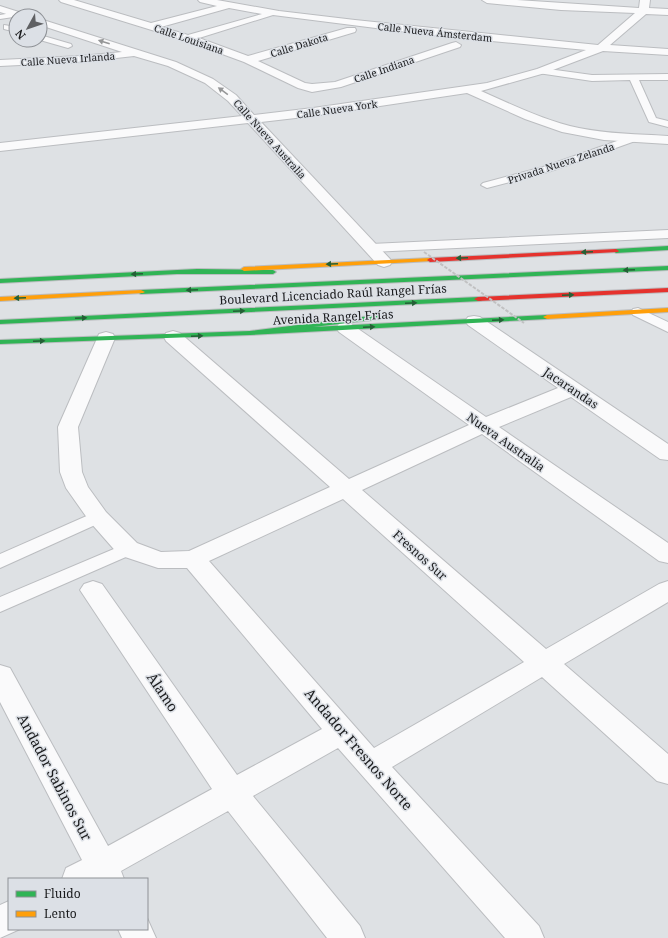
<svg xmlns="http://www.w3.org/2000/svg" width="668" height="938" font-family="'Noto Serif',serif">
	<rect width="100%" height="100%" fill="#dee1e4"/>
	<g fill="none" stroke-linecap="round" stroke-linejoin="round">
		<!-- lane casing -->
		<g stroke="#bbbdc0" stroke-width="2">
			<path id="lane" d="M17 12 21 14 20 16 0 19V15Z
				M4 25 16 27V32L4 29Z
				M40 35 71 44 72 46 68 48 40 40Z
				M541 68 592 75 668 74V80H639L656 118 668 121V127L649 122 630 80 592 81 538 73 537 71Z
				M634 135 639 138 638 140 551 171 487 188 481 185 483 183 543 167Z
				M668 230V238L371 252 365 248 371 244Z
				M638 308 668 322V332L633 315 631 312 633 309Z
				M98 511 104 513 107 517 104 521 0 568V554Z
				M128 543 135 545 137 549 135 553 0 612V597Z"/>
		</g>
		<!-- street casing -->
		<g stroke="#bbbdc0" stroke-width="2">
			<path id="street" d="M59 0H74L151 23 217 6 200 2 198 0H217L279 11 355 20 598 45 635 13 561 10 487 3 482 0H517L639 8 640 0H650L649 8 668 9V15L646 14 610 45 668 49V55L603 51 545 73 481 91C513 105 545 121 579 128 608 134 638 134 668 136V144L604 140 562 132 525 119 467 93 313 116 261 122 390 259 392 262 390 265 384 267 378 265 248 123 0 151V143L242 116 228 101 205 83 168 66 134 56 81 62 0 66V60L81 56 122 52 40 25V19L176 62 213 79 236 95 254 115 313 108 487 83 537 69 586 50 439 36 273 15 199 38 248 56 347 28H355L356 30 355 32 258 61 305 83 312 84 335 82 452 43 456 42 461 45 460 47 341 87 312 92 298 88 244 62 184 40 61 2ZM229 8 262 14 188 35 161 27Z
				M0 6 25 14 27 16 16 17 0 12Z
				M474 316 480 317 668 444V460L660 459 571 397 499 427 668 543V563L659 561 482 434 362 490 546 649 659 584 668 581V602L564 664 668 754V784L657 781 542 677 392 767 539 926 544 938H505L338 748 253 796 360 926 365 938H327L228 811 121 871 124 879H62L66 868 82 860 0 702V665L10 668 108 846 212 789 84 596 80 590 84 584 93 581 102 584 237 775 322 729 187 568H158L119 555 90 522 66 488 60 472 58 427 99 334 106 332 113 334 115 338 78 427 82 472 88 487 106 512 137 543 161 552 189 551 330 487 166 341 164 337 166 333 173 331 180 333 349 479 469 425 339 332 336 328 339 324 345 323 351 324 486 417 558 388 468 325 465 321 468 317ZM343 499 524 662 374 748 209 561Z
				M9 901V929H20L0 938V905Z
				M147 918 156 938H122L118 929H147Z"/>
		</g>
		<!-- fast casing -->
		<g stroke="#bbbdc0" stroke-width="2">
			<path id="fast" d="M668 246V250L616 253 613 251 616 249Z
				M668 266V270L141 294 137 292 141 290Z
				M197 269 273 270 276 272 273 274H177L0 283V279Z
				M478 297 482 299 481 301 0 324V320Z
				M378 315H381V319L313 327 547 315 551 317 547 319 250 335 0 344V340L250 331Z"/>
		</g>
		<!-- slow casing -->
		<g stroke="#bbbdc0" stroke-width="2">
			<path id="slow" d="M430 258 432 259V261L244 271 241 269 244 267Z
				M141 290 145 292 143 293 0 301V297Z
				M668 308V312L547 319 543 317 547 315Z"/>
		</g>
		<!-- jam casing -->
		<g stroke="#bbbdc0" stroke-width="2">
			<path id="jam" d="M616 249 619 251 618 252 430 262 427 260 430 258Z
				M668 288V292L478 301 474 299 478 297Z"/>
		</g>
		<!-- lane -->
		<use href="#lane" fill="#fafafb" fill-rule="evenodd"/>
		<!-- street -->
		<use href="#street" fill="#fafafb" fill-rule="evenodd"/>
		<!-- fast -->
		<use href="#fast" fill="#30b455" fill-rule="evenodd"/>
		<!-- slow -->
		<use href="#slow" fill="#ff9f0a" fill-rule="evenodd"/>
		<!-- jam -->
		<use href="#jam" fill="#e5322d" fill-rule="evenodd"/>
		<!-- path-bridge -->
		<path stroke="#c1c1c2" stroke-width="2" stroke-dasharray="3.5 1.5" stroke-linecap="butt" d="M424 252 524 323"/>
	</g>
	<!-- one-way arrows -->
	<defs><path id="oneway-solid" d="M-6-.8H1V-3.2L6.5 0L1 3.2V.8H-6Z"/></defs>
	<g fill="#959697">
		<use href="#oneway-solid" transform="translate(104 42) rotate(-162)"/>
		<use href="#oneway-solid" transform="translate(223 91) rotate(-144)"/>
	</g>
	<g fill="#246036">
		<use href="#oneway-solid" transform="translate(587 252) rotate(177)"/>
		<use href="#oneway-solid" transform="translate(462 258) rotate(177)"/>
		<use href="#oneway-solid" transform="translate(332 264) rotate(177)"/>
		<use href="#oneway-solid" transform="translate(629 270) rotate(177)"/>
		<use href="#oneway-solid" transform="translate(137 274) rotate(177)"/>
		<use href="#oneway-solid" transform="translate(192 290) rotate(177)"/>
		<use href="#oneway-solid" transform="translate(568 295) rotate(-3)"/>
		<use href="#oneway-solid" transform="translate(20 298) rotate(177)"/>
		<use href="#oneway-solid" transform="translate(411 303) rotate(-3)"/>
		<use href="#oneway-solid" transform="translate(239 311) rotate(-3)"/>
		<use href="#oneway-solid" transform="translate(81 318) rotate(-3)"/>
		<use href="#oneway-solid" transform="translate(498 320) rotate(-3)"/>
		<use href="#oneway-solid" transform="translate(369 327) rotate(-3)"/>
		<use href="#oneway-solid" transform="translate(197 336) rotate(-3)"/>
		<use href="#oneway-solid" transform="translate(39 341) rotate(-2)"/>
	</g>
	<g text-anchor="middle" dominant-baseline="central" stroke-width="3" stroke-linejoin="round" paint-order="stroke">
		<!-- far-street labels -->
		<g font-size="10" fill="#1a1b1d" stroke="#dce0e6">
			<text transform="translate(435 32) rotate(6)">Calle Nueva Ámsterdam</text>
			<text transform="translate(189 39) rotate(19)">Calle Louisiana</text>
			<text transform="translate(299 45) rotate(-17)">Calle Dakota</text>
			<text transform="translate(68 59) rotate(-4)">Calle Nueva Irlanda</text>
			<text transform="translate(384 69) rotate(-19)">Calle Indiana</text>
			<text transform="translate(337 109) rotate(-8)">Calle Nueva York</text>
			<text transform="translate(270 139) rotate(48)">Calle Nueva Australia</text>
			<text transform="translate(561 163) rotate(-18)">Privada Nueva Zelanda</text>
		</g>
		<!-- street labels -->
		<g font-size="12" fill="#1a1b1d" stroke="#dce0e6">
			<text transform="translate(333 294) rotate(-3)">Boulevard Licenciado Raúl Rangel Frías</text>
			<text transform="translate(333 317) rotate(-3)">Avenida Rangel Frías</text>
			<text transform="translate(571 388) rotate(34)">Jacarandas</text>
			<text transform="translate(506 442) rotate(35)">Nueva Australia</text>
			<text transform="translate(420 555) rotate(42)">Fresnos Sur</text>
		</g>
		<!-- near-street labels -->
		<g font-size="14" fill="#1a1b1d" stroke="#dce0e6">
			<text transform="translate(163 692) rotate(56)">Álamo</text>
			<text transform="translate(359 749) rotate(49)">Andador Fresnos Norte</text>
			<text transform="translate(55 777) rotate(62)">Andador Sabinos Sur</text>
		</g>
	</g>
	<!-- legend -->
	<rect x="8" y="878" width="140" height="52" fill="#dce0e6" stroke="#8e9196"/>
	<rect x="16" y="891" width="20" height="6" fill="#30b455" stroke="#8e9196"/>
	<text x="44" y="898" font-size="12" fill="#1a1b1d">Fluido</text>
	<rect x="16" y="911" width="20" height="6" fill="#ff9f0a" stroke="#8e9196"/>
	<text x="44" y="918" font-size="12" fill="#1a1b1d">Lento</text>
	<!-- north arrow -->
	<g transform="translate(28 28) rotate(230)"><circle r="19" fill="#dce0e6" stroke="#8e9196"/>
	<path d="M0-3L7 15L0 10L-7 15Z" fill="#5f6063"/>
	<text y="-6" font-size="11" font-weight="bold" text-anchor="middle" fill="#1a1b1d">N</text>
	</g>
</svg>
